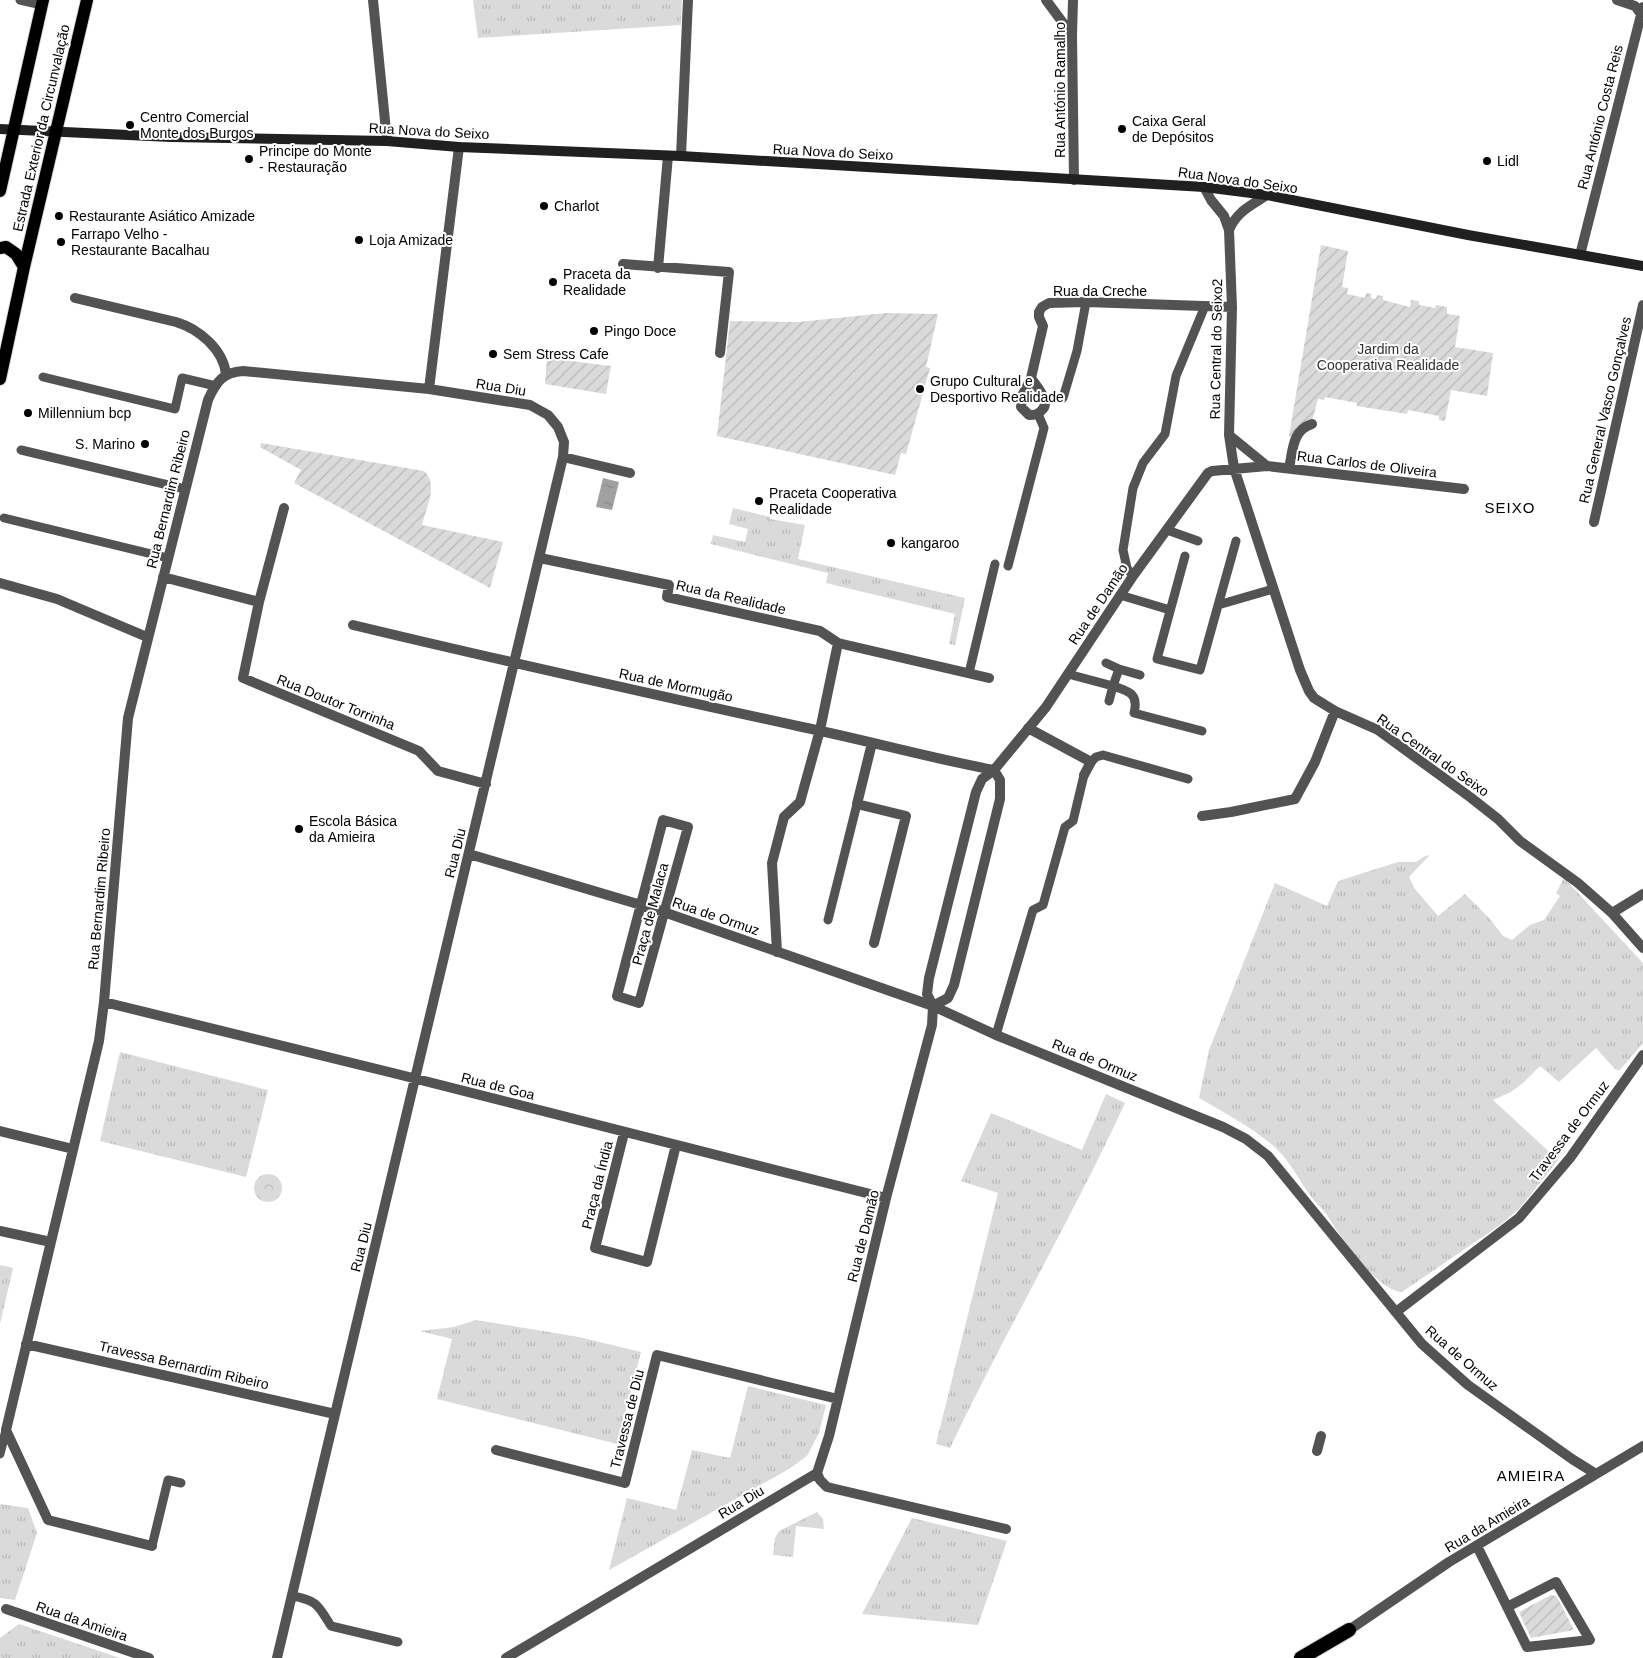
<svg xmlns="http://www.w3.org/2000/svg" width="1643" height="1658" font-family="Helvetica,sans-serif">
	<defs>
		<pattern id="grass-tufts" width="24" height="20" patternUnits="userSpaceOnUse" patternTransform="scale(1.25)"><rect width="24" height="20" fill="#dadada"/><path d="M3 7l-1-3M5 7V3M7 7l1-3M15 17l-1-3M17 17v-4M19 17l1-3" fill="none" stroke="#b9b9b9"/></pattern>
		<pattern id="forest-crowns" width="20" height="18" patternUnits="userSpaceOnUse" patternTransform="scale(1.25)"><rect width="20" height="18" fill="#dadada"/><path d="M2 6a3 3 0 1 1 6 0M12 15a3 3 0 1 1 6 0" fill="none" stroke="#b9b9b9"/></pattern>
		<pattern id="garden-furrows" width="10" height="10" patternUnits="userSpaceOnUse" patternTransform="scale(1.25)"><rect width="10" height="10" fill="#dadada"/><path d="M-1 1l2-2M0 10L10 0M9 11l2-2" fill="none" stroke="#b9b9b9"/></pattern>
		<pattern id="water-ripples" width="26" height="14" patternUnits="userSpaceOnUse" patternTransform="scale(1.25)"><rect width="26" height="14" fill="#a1a1a1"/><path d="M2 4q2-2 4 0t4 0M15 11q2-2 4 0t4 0" fill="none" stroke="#898989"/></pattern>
	</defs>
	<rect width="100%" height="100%" fill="#fff"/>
	<!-- grass -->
	<path fill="url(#grass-tufts)" d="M473 0H682L681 25 478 38Z
		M733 508 770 517V519L805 525 798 559 965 598 955 645 949 644 955 614 826 583 828 573 711 544 713 535 745 542 748 529 729 524Z
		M1430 855 1409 877 1415 889 1438 916 1465 894 1490 919 1503 936 1512 940 1530 925 1544 920 1560 896 1556 893 1564 878 1643 963V1043L1619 1071 1614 1068 1596 1048 1559 1082 1540 1066 1523 1083 1511 1092 1493 1100 1558 1160 1519 1209 1500 1225 1402 1292C1376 1291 1340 1236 1327 1215 1321 1207 1313 1200 1307 1191 1298 1177 1288 1160 1276 1148 1253 1128 1225 1113 1199 1098L1209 1050 1275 883 1327 906 1338 881 1398 862H1416L1425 856Z
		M120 1052 268 1090 246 1177 100 1141Z
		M1106 1094 1125 1103C1071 1220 1005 1332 950 1448L936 1444 998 1193 961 1181 991 1113 1082 1150Z
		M0 1265 13 1268 0 1324Z
		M476 1320 579 1337 641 1352 617 1444 437 1399 452 1339 420 1331 454 1327Z
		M748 1386 826 1405 819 1433 807 1456 789 1469 609 1570 627 1498 676 1510 692 1450 730 1458Z
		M0 1504 28 1508 37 1533 15 1600 0 1598Z
		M817 1512 823 1519 824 1529 796 1526 793 1557 773 1555 775 1538 779 1531Z
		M912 1518 1007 1541 978 1625 862 1614Z
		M19 1624 120 1658H0V1638Z"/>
	<!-- forest -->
	<path fill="url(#forest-crowns)" d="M254 1188a14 14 0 1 1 28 0a14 14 0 1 1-28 0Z"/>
	<!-- garden -->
	<path fill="url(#garden-furrows)" d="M1321 245 1348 251 1342 287 1348 288 1347 294 1365 298 1366 293 1371 294V298L1376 299 1377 295 1383 296V300L1410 307 1411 300 1419 301V305L1435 308 1436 305 1447 307V314L1460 316 1455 347 1493 353 1487 396 1451 390 1445 421 1439 420V416L1408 410 1407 414 1357 406V403L1325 397 1324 400 1318 399 1313 418 1297 428 1293 438 1289 436Z
		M886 313 938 314 926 367 930 368 906 454 901 453 895 475 717 436 730 321 798 322Z
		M547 358 611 366 606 394 545 384Z
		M261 443 424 471C439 485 426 507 422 525L503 542 490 588 294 483 301 470 260 447Z
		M1551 1595 1556 1596 1558 1599 1574 1630 1531 1638 1519 1612Z"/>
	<!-- water -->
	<path fill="url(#water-ripples)" d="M603 478 619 482 612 510 596 507Z"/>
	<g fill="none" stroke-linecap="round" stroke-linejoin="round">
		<!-- primary casing -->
		<g stroke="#dbdbdb" stroke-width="14">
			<path id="primary" d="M0 191 43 0
				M0 248 6 247 16 254 24 267
				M0 379 24 267 87 0"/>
		</g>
		<!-- trunk casing -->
		<g stroke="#dbdbdb" stroke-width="16">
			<path id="trunk" d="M1301 1658 1349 1630"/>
		</g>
		<!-- service -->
		<path stroke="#535353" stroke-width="9" d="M20 0 42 5
			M43 377 175 409 182 378 216 386
			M1063 398 1077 351 1086 302
			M21 450 185 489
			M4 518 168 558
			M1167 530 1198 541
			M1185 556 1157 659 1200 670 1236 541
			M1008 566 1044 428 1038 414
			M1133 576 1127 568 1123 550 1133 488 1143 463 1165 434 1176 376 1205 306
			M1120 595 1170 610
			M1218 605 1273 589
			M1106 663 1119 669 1140 675
			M969 673 995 564
			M1068 674 1113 686 1119 669
			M1109 701 1113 686C1129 691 1139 694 1134 713L1202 731
			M1091 762 1096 757 1103 755 1188 779
			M828 920 857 804
			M996 1035 1033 910 1043 905 1065 827 1073 821 1084 775
			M0 1454 6 1430
			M152 1546 168 1480 181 1483
			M292 1596C317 1600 318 1605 331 1626L398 1642"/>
		<!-- minor -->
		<path stroke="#535353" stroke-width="10" d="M373 0 387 141
			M1046 0 1072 35
			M1073 0 1072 35 1074 180
			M1617 0 1635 6 1641 14
			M681 156 688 0
			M1204 187 1211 200 1224 216 1229 230 1232 307 1229 435 1234 468 1300 670 1309 691 1314 698 1335 711 1378 730 1470 797 1498 819 1520 841 1578 883 1612 913 1643 948
			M1229 230C1237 211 1251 206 1267 195
			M1580 255 1643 7
			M623 264 729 272 720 353
			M658 268 668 156
			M75 298 176 322C199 329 223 349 226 374
			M1031 378 1023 394 1021 407 1029 415C1034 415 1037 415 1041 411 1052 402 1037 387 1031 378L1043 326 1039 317V312L1042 307 1049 303 1086 302 1232 307
			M429 389 459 147
			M1229 435 1267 466
			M563 457 630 473
			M1289 468C1293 451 1292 430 1312 424
			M1594 522 1643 305
			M540 558 669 585 667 597 820 631 838 643 989 678
			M163 577 259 602 243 678 419 751 438 771 486 784
			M0 583 57 599 147 637
			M259 602 284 508
			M353 625C502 661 652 694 802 727 866 740 929 758 994 770
			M1028 728 1091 762 1084 775
			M872 743 857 804 906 816 874 943
			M1202 816 1231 812 1295 799 1315 762 1335 711
			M663 820 688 827 639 1003 617 996Z
			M469 854 658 910 933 1006 996 1035 1223 1127 1246 1139 1268 1156 1422 1344 1468 1385 1572 1459 1596 1474
			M1612 913 1643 894
			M777 952 772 863 784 817 800 802 820 730 838 643
			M104 1002 397 1074 886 1198
			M933 1006 948 998 954 985 1000 799V780L994 770
			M0 1131 73 1149
			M624 1133 595 1248 647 1262 676 1145
			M0 1231 51 1242
			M1396 1312 1519 1218 1570 1158 1643 1055
			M26 1344 335 1414
			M496 1450 625 1483 657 1355 838 1399
			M1317 1451 1321 1436
			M817 1473 829 1436 886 1198 932 1025 933 1006 927 994 929 978 976 792 982 779 994 770 1046 707 1133 576 1208 473 1212 471 1267 466 1464 489
			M817 1473 820 1480 827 1487 1006 1529
			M152 1546 48 1520 6 1430 99 1041 104 1002 128 718 208 400C216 382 223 372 243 371L429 389 530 405 548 415 558 427 564 442 563 457 277 1658
			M1477 1546 1527 1647 1590 1640 1556 1582 1507 1607
			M6 1609 149 1658
			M1349 1630 1449 1562 1643 1446
			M506 1658 817 1473"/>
		<!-- secondary -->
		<path stroke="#202020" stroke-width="10" d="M0 129 171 137 387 141 459 147 681 156 1204 187 1267 195 1468 235 1643 266"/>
		<!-- primary -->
		<use href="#primary" stroke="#000" stroke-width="12"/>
		<!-- trunk -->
		<use href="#trunk" stroke="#000" stroke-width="14"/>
	</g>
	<!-- markers -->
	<g fill="#000" stroke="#fff" stroke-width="2">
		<circle cx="130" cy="125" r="5"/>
		<circle cx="1122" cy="129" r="5"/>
		<circle cx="249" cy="159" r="5"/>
		<circle cx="1487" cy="161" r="5"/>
		<circle cx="544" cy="206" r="5"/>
		<circle cx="59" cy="216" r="5"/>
		<circle cx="359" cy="240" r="5"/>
		<circle cx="61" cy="242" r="5"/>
		<circle cx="553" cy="282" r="5"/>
		<circle cx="594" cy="331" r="5"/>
		<circle cx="493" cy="354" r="5"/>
		<circle cx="920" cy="389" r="5"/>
		<circle cx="28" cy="413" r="5"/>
		<circle cx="145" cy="444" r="5"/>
		<circle cx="759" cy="501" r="5"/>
		<circle cx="891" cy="543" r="5"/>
		<circle cx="299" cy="829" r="5"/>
	</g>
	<g text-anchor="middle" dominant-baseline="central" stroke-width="4" stroke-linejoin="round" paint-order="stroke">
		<!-- street labels -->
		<g font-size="14" fill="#000" stroke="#fff">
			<text transform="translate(1060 90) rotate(-90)">Rua António Ramalho</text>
			<text transform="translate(1600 117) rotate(-76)">Rua António Costa Reis</text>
			<text transform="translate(41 128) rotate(-77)">Estrada Exterior da Circunvalação</text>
			<text transform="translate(429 131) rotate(3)">Rua Nova do Seixo</text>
			<text transform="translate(833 152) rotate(3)">Rua Nova do Seixo</text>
			<text transform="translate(1238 180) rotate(8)">Rua Nova do Seixo</text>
			<text x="1100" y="291">Rua da Creche</text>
			<text transform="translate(1216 349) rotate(-89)">Rua Central do Seixo2</text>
			<text transform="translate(501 387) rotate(9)">Rua Diu</text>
			<text transform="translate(1605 410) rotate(-77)">Rua General Vasco Gonçalves</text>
			<text transform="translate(1367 464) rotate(7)">Rua Carlos de Oliveira</text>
			<text transform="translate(168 499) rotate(-76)">Rua Bernardim Ribeiro</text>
			<text transform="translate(731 597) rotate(13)">Rua da Realidade</text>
			<text transform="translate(1098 604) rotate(-56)">Rua de Damão</text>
			<text transform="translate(676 685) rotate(12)">Rua de Mormugão</text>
			<text transform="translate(336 702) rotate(22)">Rua Doutor Torrinha</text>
			<text transform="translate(1433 755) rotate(35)">Rua Central do Seixo</text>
			<text transform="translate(455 853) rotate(-76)">Rua Diu</text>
			<text transform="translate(99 899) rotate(-85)">Rua Bernardim Ribeiro</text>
			<text transform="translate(650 914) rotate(-75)">Praça de Malaca</text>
			<text transform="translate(716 916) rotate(19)">Rua de Ormuz</text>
			<text transform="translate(1095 1060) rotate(22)">Rua de Ormuz</text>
			<text transform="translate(498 1086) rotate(14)">Rua de Goa</text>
			<text transform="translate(1569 1131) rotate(-53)">Travessa de Ormuz</text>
			<text transform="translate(597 1185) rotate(-76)">Praça da Índia</text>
			<text transform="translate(863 1236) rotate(-76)">Rua de Damão</text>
			<text transform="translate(361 1247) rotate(-76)">Rua Diu</text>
			<text transform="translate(1462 1358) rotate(41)">Rua de Ormuz</text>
			<text transform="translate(184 1365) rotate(13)">Travessa Bernardim Ribeiro</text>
			<text transform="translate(627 1419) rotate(-76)">Travessa de Diu</text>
			<text transform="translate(741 1502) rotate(-31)">Rua Diu</text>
			<text transform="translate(1487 1524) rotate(-31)">Rua da Amieira</text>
			<text transform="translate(82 1621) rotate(19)">Rua da Amieira</text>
		</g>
		<!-- poi labels -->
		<g font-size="14" fill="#000" stroke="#fff" text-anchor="start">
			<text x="140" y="117">Centro Comercial<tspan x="140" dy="16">Monte dos Burgos</tspan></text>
			<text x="1132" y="121">Caixa Geral<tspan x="1132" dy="16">de Depósitos</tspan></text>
			<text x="259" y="151">Principe do Monte<tspan x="259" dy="16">- Restauração</tspan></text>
			<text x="1497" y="161">Lidl</text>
			<text x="554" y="206">Charlot</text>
			<text x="69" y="216">Restaurante Asiático Amizade</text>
			<text x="71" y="234">Farrapo Velho -<tspan x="71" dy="16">Restaurante Bacalhau</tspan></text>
			<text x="369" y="240">Loja Amizade</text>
			<text x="563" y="274">Praceta da<tspan x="563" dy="16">Realidade</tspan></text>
			<text x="604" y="331">Pingo Doce</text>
			<text x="503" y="354">Sem Stress Cafe</text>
			<text x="930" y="381">Grupo Cultural e<tspan x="930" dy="16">Desportivo Realidade</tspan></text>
			<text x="38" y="413">Millennium bcp</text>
			<text x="135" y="444" text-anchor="end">S. Marino</text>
			<text x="769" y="493">Praceta Cooperativa<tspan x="769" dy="16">Realidade</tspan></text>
			<text x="901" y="543">kangaroo</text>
			<text x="309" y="821">Escola Básica<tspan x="309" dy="16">da Amieira</tspan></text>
		</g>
		<!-- park labels -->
		<g font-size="14" fill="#313131" stroke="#fff">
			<text x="1388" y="349">Jardim da<tspan x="1388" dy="16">Cooperativa Realidade</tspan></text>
		</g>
		<!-- neighbourhood labels -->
		<g font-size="15" letter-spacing="1" fill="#000" stroke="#fff">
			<text x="1510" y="507">SEIXO</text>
			<text x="1531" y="1475">AMIEIRA</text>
		</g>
	</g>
</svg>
